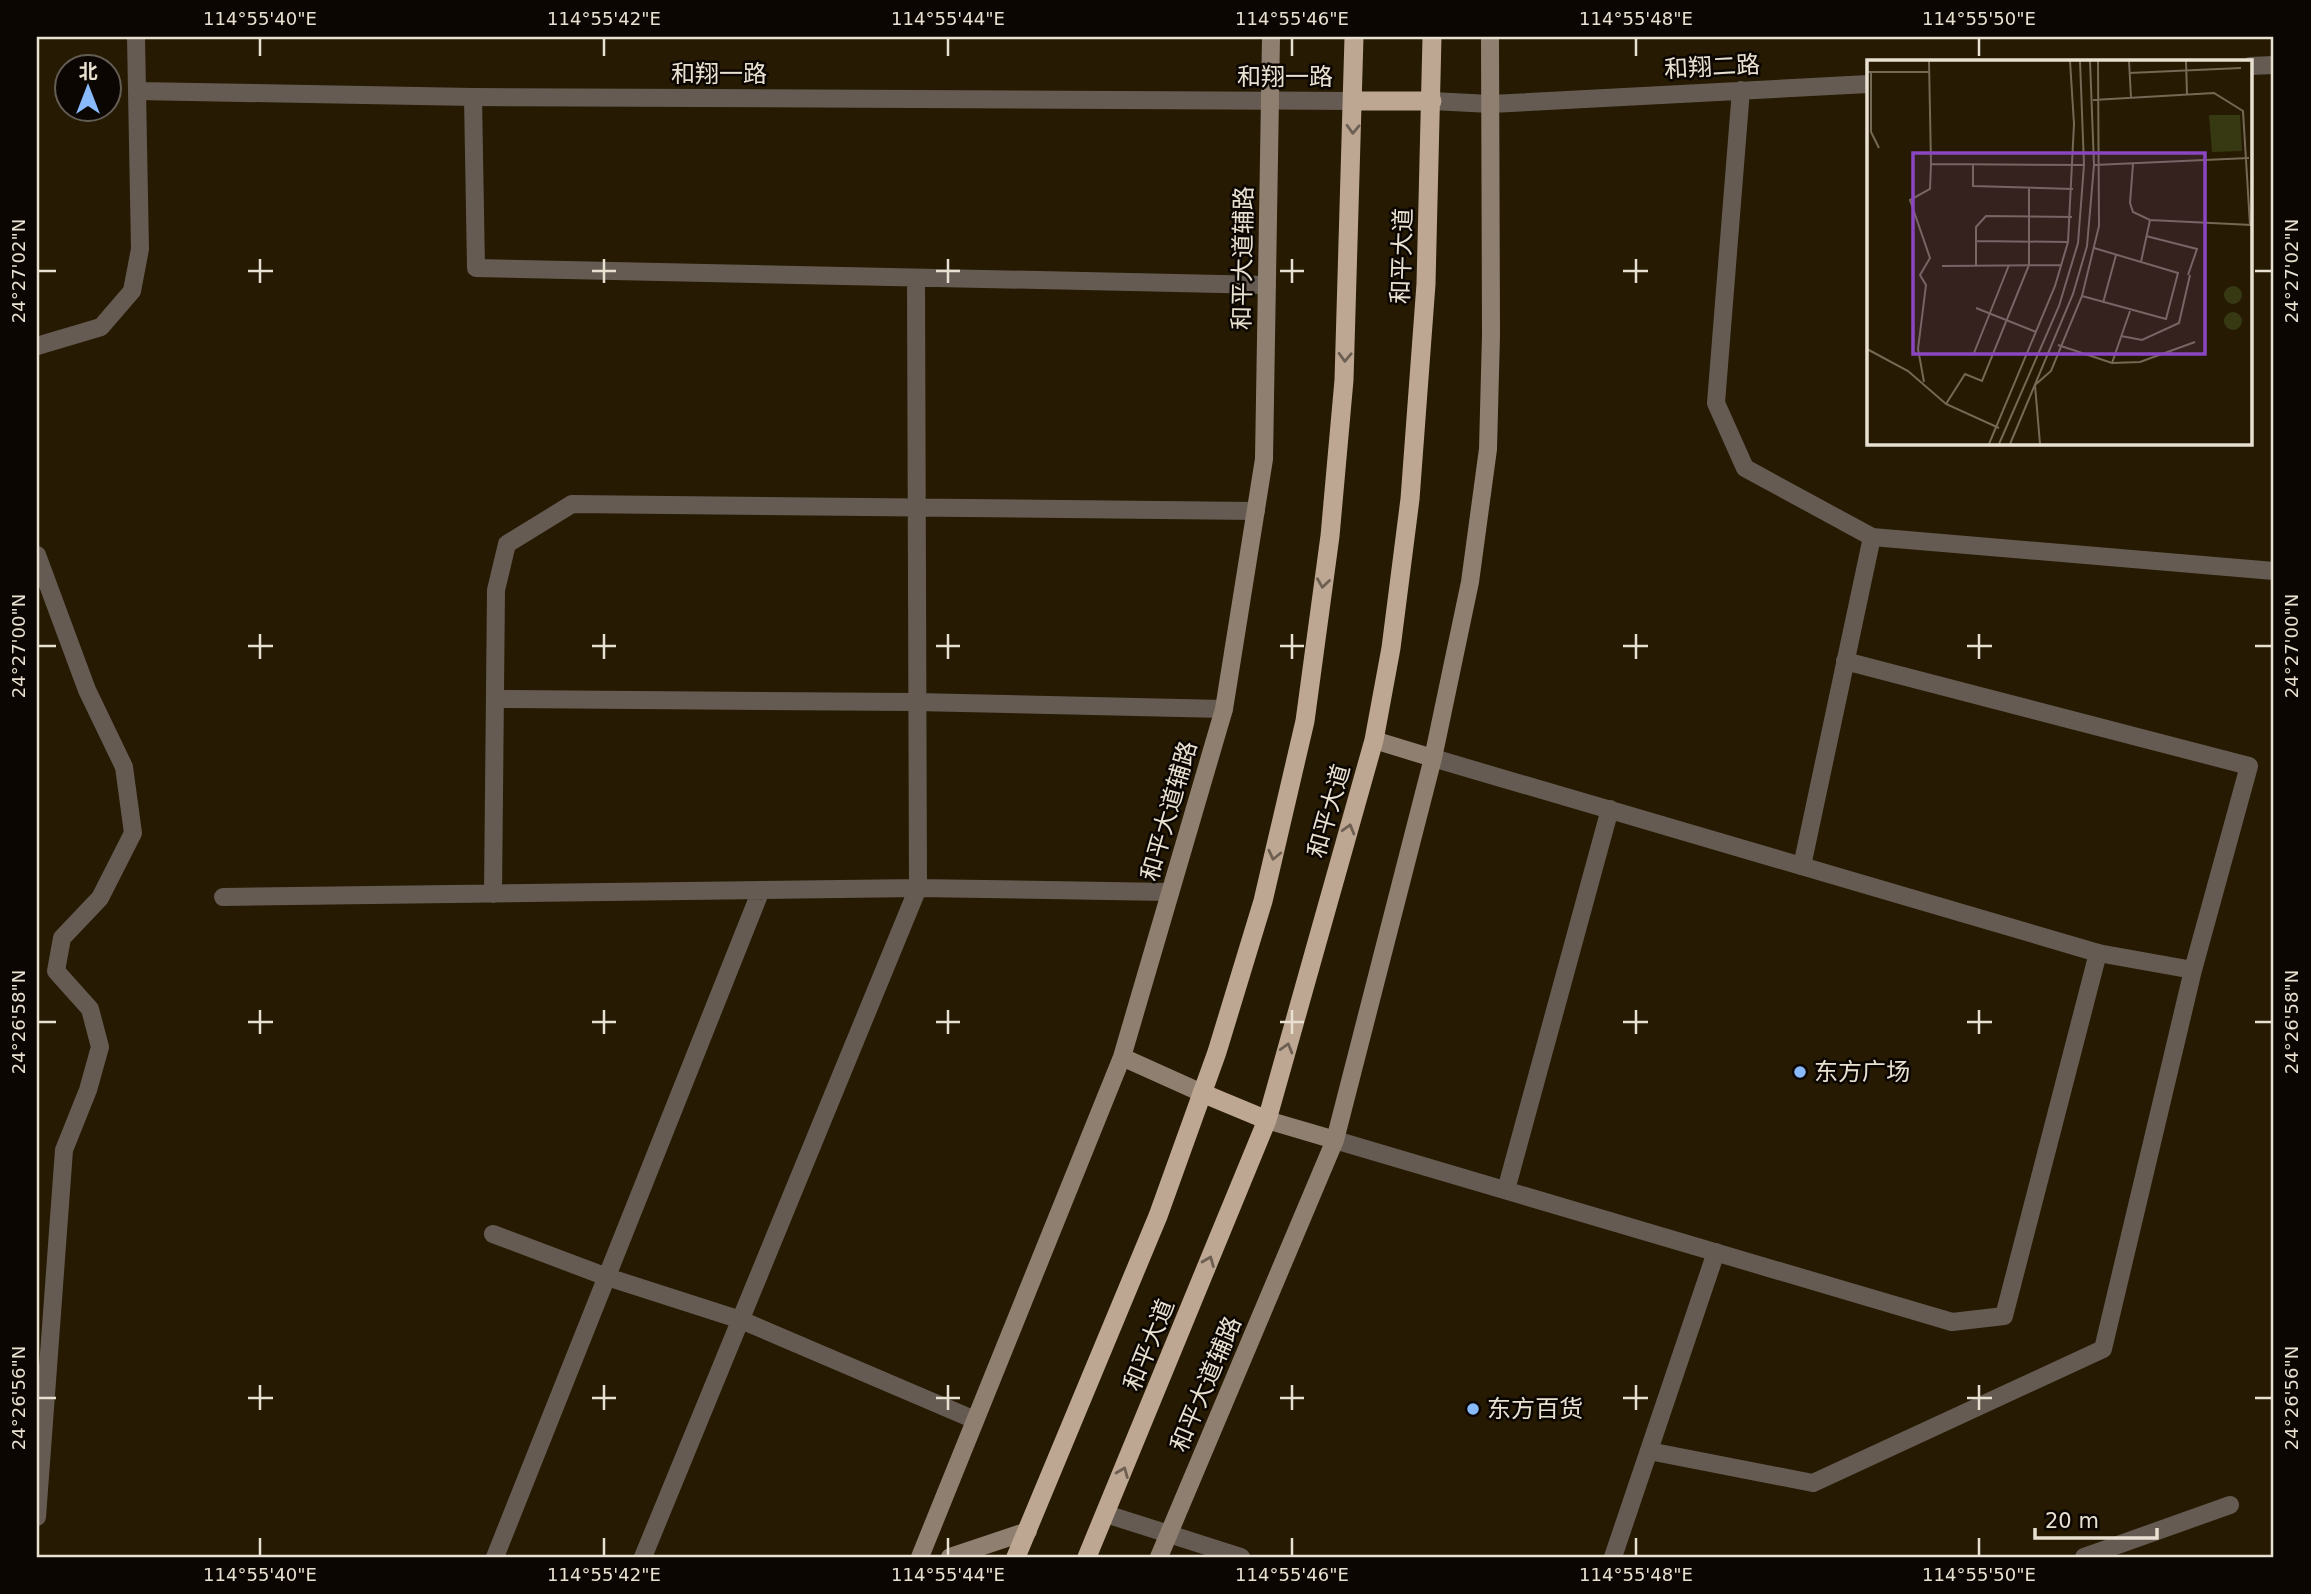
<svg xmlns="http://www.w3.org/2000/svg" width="2311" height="1594" font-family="'DejaVu Sans','Noto Sans SC',sans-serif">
	<rect width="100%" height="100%" fill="#261a02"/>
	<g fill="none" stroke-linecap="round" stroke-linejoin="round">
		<!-- minor -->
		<path stroke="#655b52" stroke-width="18" d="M473 97 476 268 1267 285
			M37 346 101 327 132 291 140 249 137 91
			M37 555 87 690 124 767 133 833 100 898 62 938 56 971 90 1009 100 1047 88 1090 64 1150 37 1517
			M1845 661 2249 766 2193 970 2098 953
			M495 699 916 702 1224 709
			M1802 866 1872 537
			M493 894 496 590 507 544 572 504 1256 511
			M223 897 918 888 1170 892
			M493 1234 607 1277 741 1320 975 1420
			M1649 1451 1813 1483 2103 1349 2193 970
			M1106 1514 1241 1557
			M495 1557 761 890
			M643 1557 918 888 916 279
			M1613 1557 1716 1252
			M2084 1557 2230 1505"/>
		<!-- tertiary -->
		<path stroke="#655b52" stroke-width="18" d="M136 37 137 91 473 97 1354 101
			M2250 66 2274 65
			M1741 90 1716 403 1745 468 1872 537 2274 571
			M1432 101 1491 104 1868 84
			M1335 1140 1952 1322 2004 1316 2098 953 1433 758
			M1506 1190 1610 809"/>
		<!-- secondary -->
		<path stroke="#8f7f70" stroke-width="18" d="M1374 740 1433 758
			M1122 1057 1202 1093
			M1267 1120 1335 1140
			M920 1557 1122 1057 1224 709 1264 459 1271 37
			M950 1557 1028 1531
			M1159 1557 1335 1140 1433 758 1470 582 1488 449 1491 335 1490 37"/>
		<!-- trunk -->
		<path stroke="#bea792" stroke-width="19" d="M1354 101H1432
			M1202 1093 1267 1120
			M1016 1557 1158 1216 1217 1052 1263 901 1305 721 1330 536 1344 380 1354 37
			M1087 1557 1267 1120 1374 740 1391 648 1410 499 1426 284 1432 37"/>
	</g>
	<!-- one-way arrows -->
	<defs><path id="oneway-chevron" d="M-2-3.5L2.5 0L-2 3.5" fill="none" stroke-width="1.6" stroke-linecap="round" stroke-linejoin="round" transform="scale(1.75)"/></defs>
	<g stroke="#6d5f51">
		<use href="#oneway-chevron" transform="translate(1353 129) rotate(92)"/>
		<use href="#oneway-chevron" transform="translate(1345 357) rotate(92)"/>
		<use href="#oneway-chevron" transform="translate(1323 583) rotate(98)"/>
		<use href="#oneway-chevron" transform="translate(1349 829) rotate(-74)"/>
		<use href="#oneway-chevron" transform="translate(1274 855) rotate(103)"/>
		<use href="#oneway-chevron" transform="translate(1287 1048) rotate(-74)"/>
		<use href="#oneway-chevron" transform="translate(1209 1261) rotate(-68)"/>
		<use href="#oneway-chevron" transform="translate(1123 1472) rotate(-68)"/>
	</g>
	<!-- ticks -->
	<path fill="none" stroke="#e8e0d1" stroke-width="2.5" d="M260 38V56M604 38V56M948 38V56M1292 38V56M1636 38V56M1979 38V56M260 259V283M604 259V283M948 259V283M1292 259V283M1636 259V283M38 271H56M248 271H273M592 271H616M936 271H960M1280 271H1304M1623 271H1648M2255 271H2272M260 634V659M604 634V659M948 634V659M1292 634V659M1636 634V659M1979 634V659M38 646H56M248 646H273M592 646H616M936 646H960M1280 646H1304M1623 646H1648M1967 646H1992M2255 646H2272M260 1010V1034M604 1010V1034M948 1010V1034M1292 1010V1034M1636 1010V1034M1979 1010V1034M38 1022H56M248 1022H273M592 1022H616M936 1022H960M1280 1022H1304M1623 1022H1648M1967 1022H1992M2255 1022H2272M260 1385V1410M604 1385V1410M948 1385V1410M1292 1385V1410M1636 1385V1410M1979 1385V1410M38 1398H56M248 1398H273M592 1398H616M936 1398H960M1280 1398H1304M1623 1398H1648M1967 1398H1992M2255 1398H2272M260 1538V1556M604 1538V1556M948 1538V1556M1292 1538V1556M1636 1538V1556M1979 1538V1556"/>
	<!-- markers -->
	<g fill="#89bafc" stroke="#0b0601" stroke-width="2.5">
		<circle cx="1800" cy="1072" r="7"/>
		<circle cx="1473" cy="1409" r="7"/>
	</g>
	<g text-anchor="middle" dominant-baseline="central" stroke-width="5" stroke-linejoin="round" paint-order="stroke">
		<!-- street labels -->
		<g font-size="24" fill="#e8e0d1" stroke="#0b0601">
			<text transform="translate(1712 67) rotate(-3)">和翔二路</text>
			<text x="719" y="74">和翔一路</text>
			<text x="1285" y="77">和翔一路</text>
			<text transform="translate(1402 256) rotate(-88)">和平大道</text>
			<text transform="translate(1243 258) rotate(-89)">和平大道辅路</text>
			<text transform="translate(1169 811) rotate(-74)">和平大道辅路</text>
			<text transform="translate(1329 811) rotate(-74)">和平大道</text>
			<text transform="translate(1149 1345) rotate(-68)">和平大道</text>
			<text transform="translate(1206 1384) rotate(-67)">和平大道辅路</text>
		</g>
		<!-- poi labels -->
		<g font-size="24" fill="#e8e0d1" stroke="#0b0601" text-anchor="start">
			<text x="1814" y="1072">东方广场</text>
			<text x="1487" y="1409">东方百货</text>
		</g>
	</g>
	<!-- overview -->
	<g transform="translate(1867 60)">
		<rect width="385" height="385" fill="#261a02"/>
		<path d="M342 55H373L375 91 345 92ZM357 235a9 9 0 1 1 18 0a9 9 0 1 1-18 0ZM357 261a9 9 0 1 1 18 0a9 9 0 1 1-18 0Z" fill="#373913"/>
		<path fill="none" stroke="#746955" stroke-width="2" d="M62 1 64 104 217 105M262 1 264 38M319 1 320 34M0 12H62M4 12V72L12 88M262 13 374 8M226 40 347 33 376 51 383 165M266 104 263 143 266 152 283 160 385 165M106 105V126L206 129M227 105 382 98M279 176 330 189 321 215M109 181 201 182M274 202 283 160M109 205V167L119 156 205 157M75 206 194 205M215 236 299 259 311 213 227 188M236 243 249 195M109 248 169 272M254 276 275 280 312 263 323 215M191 285 245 303 263 251M0 289 41 311 79 344 132 368M107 293 142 205M245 303 273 302 328 282M57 322 51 289 59 225 53 215 63 198 43 140 63 129 64 104M79 344 98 314 115 321 162 205V128M122 384 188 226 201 182 207 64 203 1M132 384 192 246 211 183 217 105 213 1M143 384 206 234 220 186 227 105 223 1M173 384 168 325 184 311 215 236 232 166 231 1"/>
		<path fill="#8b47c2" fill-opacity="0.15" stroke="#8b47c2" stroke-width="3.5" d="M46 93H338V294H46Z"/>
		<rect width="385" height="385" fill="none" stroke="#e8e0d1" stroke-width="3.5"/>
	</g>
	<!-- border -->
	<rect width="2311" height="1594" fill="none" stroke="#0b0601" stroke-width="77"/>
	<!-- north arrow -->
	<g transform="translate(88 88)"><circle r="33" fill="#0b0601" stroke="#635d54" stroke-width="2"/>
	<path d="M0-5L12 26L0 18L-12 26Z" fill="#89bafc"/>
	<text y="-10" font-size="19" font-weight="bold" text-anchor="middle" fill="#e8e0d1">北</text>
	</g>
	<!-- scale -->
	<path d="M2035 1528v10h122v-10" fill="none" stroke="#e8e0d1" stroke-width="3.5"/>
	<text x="2045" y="1528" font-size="21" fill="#e8e0d1" stroke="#0b0601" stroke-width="5" paint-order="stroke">20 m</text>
	<rect x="38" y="38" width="2234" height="1518" fill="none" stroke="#e8e0d1" stroke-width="2.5"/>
	<g font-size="18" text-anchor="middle" fill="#e8e0d1">
		<text x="260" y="25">114°55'40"E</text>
		<text x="604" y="25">114°55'42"E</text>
		<text x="948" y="25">114°55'44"E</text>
		<text x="1292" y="25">114°55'46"E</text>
		<text x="1636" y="25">114°55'48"E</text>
		<text x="1979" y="25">114°55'50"E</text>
		<text transform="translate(19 271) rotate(-90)" y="6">24°27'02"N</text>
		<text transform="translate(2292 271) rotate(-90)" y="6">24°27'02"N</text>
		<text transform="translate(19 646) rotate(-90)" y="6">24°27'00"N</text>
		<text transform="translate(2292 646) rotate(-90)" y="6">24°27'00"N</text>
		<text transform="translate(19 1022) rotate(-90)" y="6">24°26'58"N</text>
		<text transform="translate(2292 1022) rotate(-90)" y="6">24°26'58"N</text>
		<text transform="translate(19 1398) rotate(-90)" y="6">24°26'56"N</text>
		<text transform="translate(2292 1398) rotate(-90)" y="6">24°26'56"N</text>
		<text x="260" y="1581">114°55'40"E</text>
		<text x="604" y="1581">114°55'42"E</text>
		<text x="948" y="1581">114°55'44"E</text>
		<text x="1292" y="1581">114°55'46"E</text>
		<text x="1636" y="1581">114°55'48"E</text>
		<text x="1979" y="1581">114°55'50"E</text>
	</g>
</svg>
